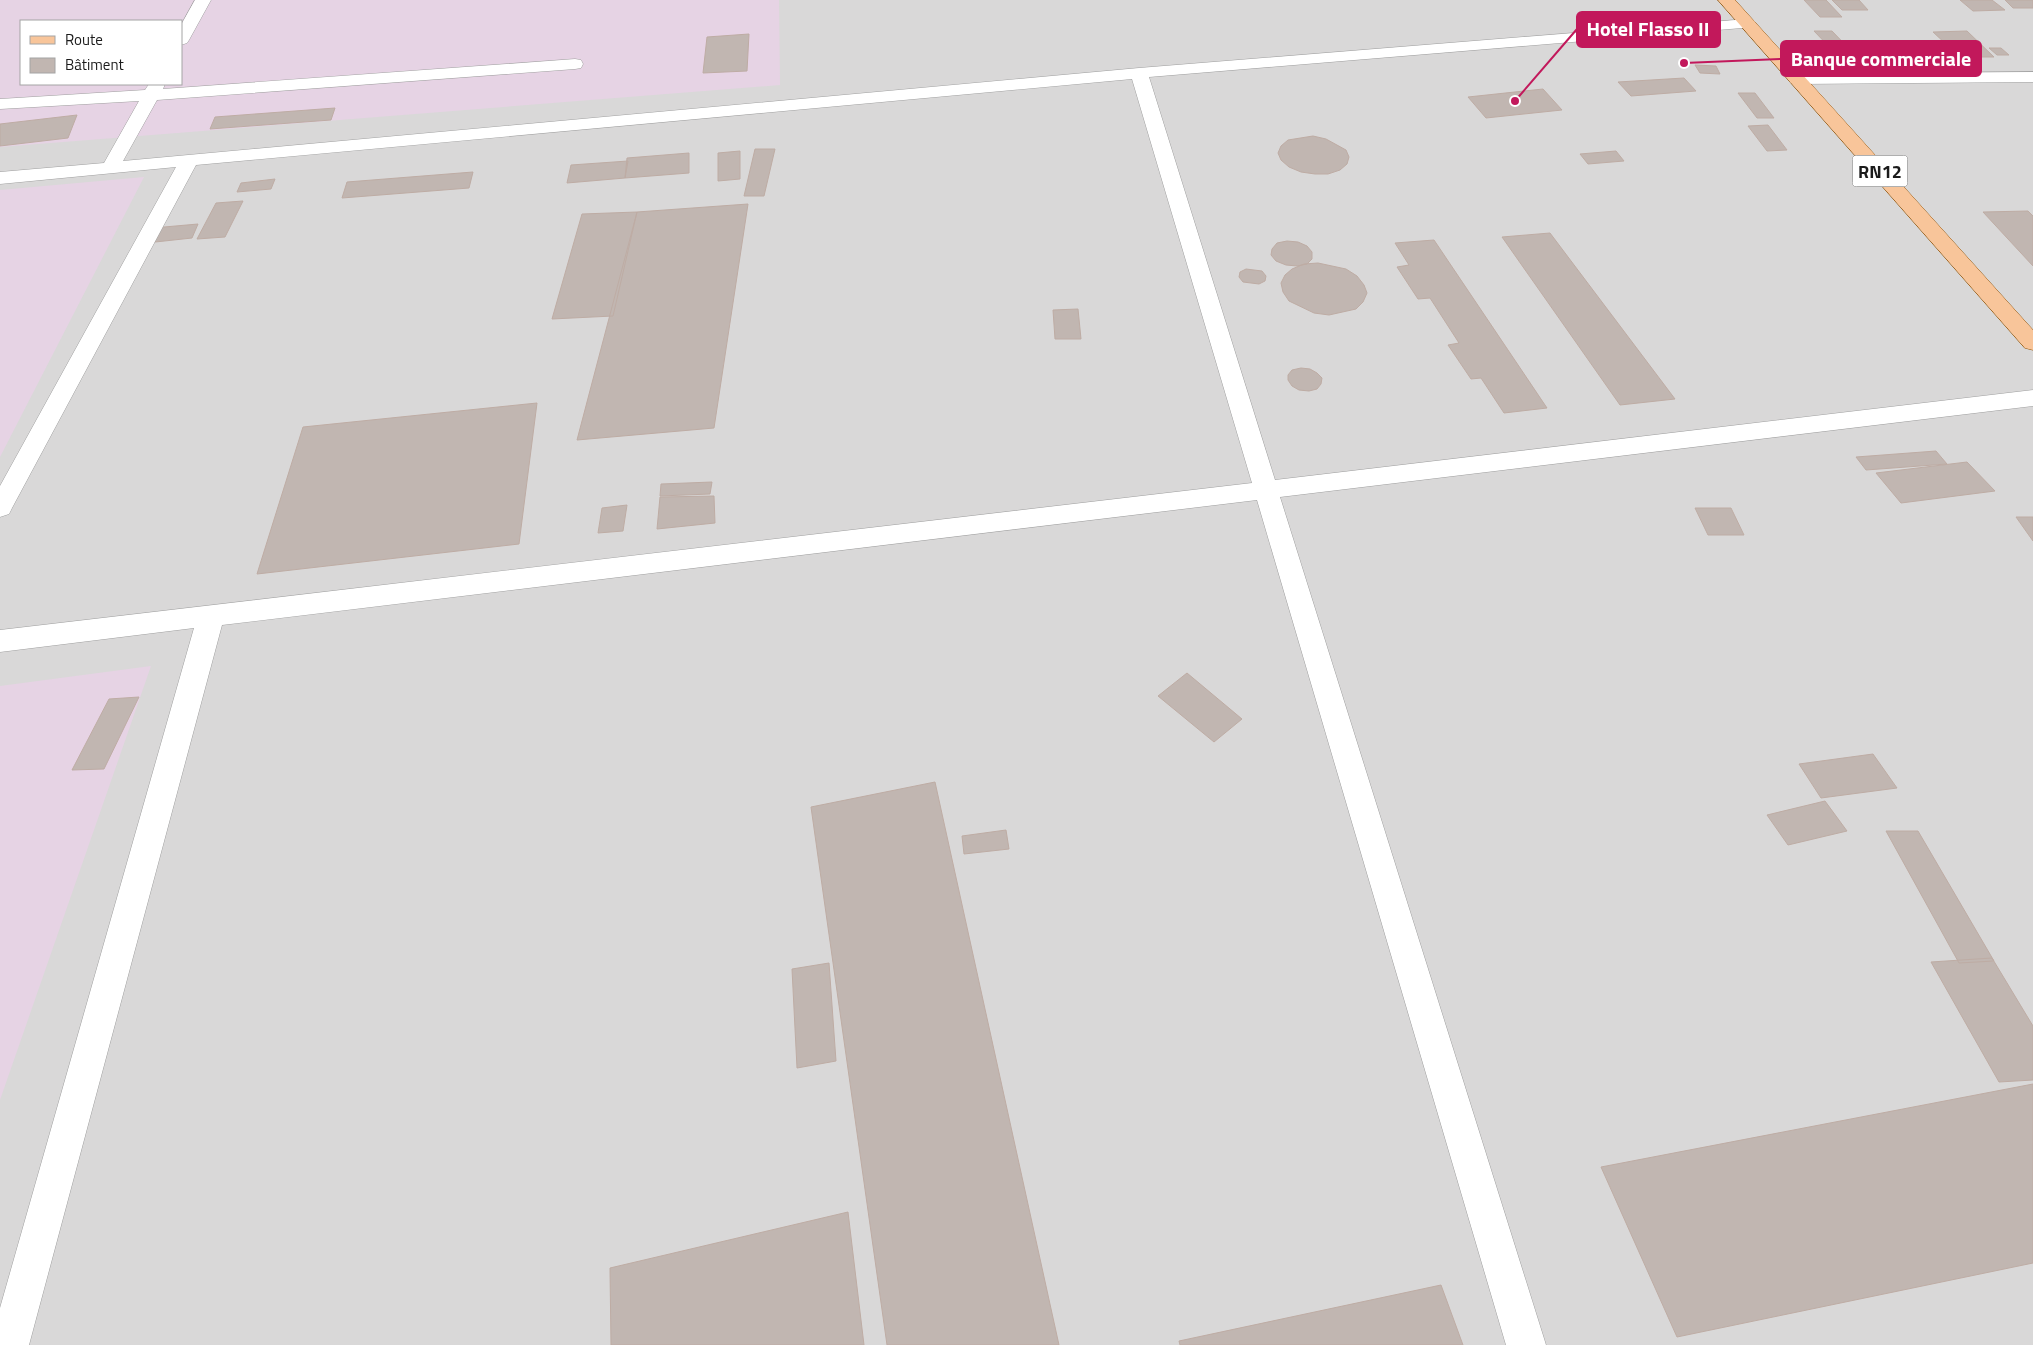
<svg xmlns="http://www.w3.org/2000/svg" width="2033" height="1345" font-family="'Titillium Web',sans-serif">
	<rect width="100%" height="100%" fill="#ede7e1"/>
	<!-- residential -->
	<path fill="#d9d8d8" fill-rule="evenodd" d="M0 0H2033V1345H0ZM21 21H181V84H21Z"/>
	<!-- industrial -->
	<path fill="#e6d3e4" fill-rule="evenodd" d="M0 0H779L780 85 0 147ZM21 21H181V84H21Z
		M144 177 0 457V190Z
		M151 666 0 1100V686Z"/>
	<!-- building -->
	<path fill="#c1b6b1" stroke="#beaca4" d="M1804 0H1826L1842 17H1820Z
		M1832 0H1859L1868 10H1842Z
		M1960 0H1992L2005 10 1973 11Z
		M2005 0H2033V8H2013Z
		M1814 31H1832L1857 57H1839Z
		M1967 31 1994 57H1960L1933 32Z
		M749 34 747 71 703 73 707 37Z
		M1914 41H1931L1937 47H1920Z
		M1989 48H2001L2009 55H1997Z
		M1695 65 1716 66 1720 74 1700 73Z
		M1684 78 1696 91 1631 96 1618 82Z
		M1543 89 1562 110 1486 118 1468 97Z
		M1738 93H1755L1774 118H1757Z
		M335 108 331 120 210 129 215 117Z
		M77 115 68 138 0 146V124Z
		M1768 125 1787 150 1767 151 1748 126Z
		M1313 136 1326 139 1346 150 1349 157 1347 164 1340 170 1328 174H1315L1301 172 1289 167 1281 160 1278 153 1281 146 1288 140Z
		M755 149H775L764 196H744Z
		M740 151V179L718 181V153Z
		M1616 151 1624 161 1588 164 1580 154Z
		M689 153V173L625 178 627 158Z
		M628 161 625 178 567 183 571 165Z
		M473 172 469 188 342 198 347 182Z
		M275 179 271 189 237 192 241 183Z
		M243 201 225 237 197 239 216 203Z
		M748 204 714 428 577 440 637 212Z
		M2028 211 2033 216V266L1983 212Z
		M637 212 613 316 552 319 582 214Z
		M198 224 192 238 146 243 153 228Z
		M1550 233 1675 399 1620 405 1502 237Z
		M1434 240 1547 408 1504 413 1481 378 1471 379 1448 345 1459 343 1430 298 1418 299 1397 267 1409 265 1395 243Z
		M1287 241 1298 242 1307 246 1312 252V259L1307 264 1297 266 1286 265 1276 261 1271 255 1272 249 1277 243Z
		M1318 263 1346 269 1357 276 1364 285 1367 293 1363 302 1356 309 1329 315 1314 313 1289 301 1283 292 1281 283 1285 275 1292 269 1304 264Z
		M1246 269 1262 271 1266 276 1265 281 1259 284 1243 282 1239 277 1240 272Z
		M1078 309 1081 339H1055L1053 310Z
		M1301 368 1310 369 1317 373 1322 378 1321 384 1317 389 1309 391 1299 390 1292 386 1288 380V375L1292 370Z
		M537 403 519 544 257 574 303 427Z
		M1936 451 1947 464 1866 470 1856 457Z
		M1967 462 1995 491 1901 503 1876 473Z
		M712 482 710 494 660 496 661 484Z
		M714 496 715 523 657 529 660 497Z
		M627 505 623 531 598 533 602 508Z
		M1695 508H1731L1744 535H1708Z
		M2016 517H2033V541Z
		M1187 673 1242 719 1214 742 1158 696Z
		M139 697 104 769 72 770 109 699Z
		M1873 754 1897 788 1821 798 1799 764Z
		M935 782 1059 1345H887L811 807Z
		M1825 801 1847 831 1788 845 1767 815Z
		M1006 830 1009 849 964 854 962 836Z
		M1886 831H1918L1994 961 1959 963Z
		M1992 958 2033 1026V1080L1999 1082 1931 962Z
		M829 963 836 1061 797 1068 792 969Z
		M2033 1084V1263L1677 1337 1601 1167Z
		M848 1212 864 1345H611L610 1268Z
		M1441 1285 1463 1345H1180L1179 1341Z"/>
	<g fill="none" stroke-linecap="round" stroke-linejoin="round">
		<!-- minor casing -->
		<g stroke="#9f9f9f" stroke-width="1">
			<path id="minor" d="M195 0H211L189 40 187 43 181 45V25Z
				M1748 19 1754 21 1756 24 1754 27 1149 77 1275 480 2033 390V406L1280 497 1546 1345H1506L1257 500 222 625 29 1345H0V1308L194 628 0 652V630L1252 483 1132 79 196 165 12 508 9 514 0 517V486L176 167 0 184V172L104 163 139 101 0 109V99L145 90 149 84H165L163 89 575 59 581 60 583 64 581 68 575 69 157 100 123 161 1139 68Z
				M2033 72V82L1797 84 1791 83 1788 79 1791 75 1797 74Z"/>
		</g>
		<!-- major casing -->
		<g stroke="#8e5105" stroke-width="1">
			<path id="major" d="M1718 0H1735L2033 330V350L2025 348Z"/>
		</g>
		<!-- minor -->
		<use href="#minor" fill="#fff" fill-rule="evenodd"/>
		<!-- major -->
		<use href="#major" fill="#f8c59a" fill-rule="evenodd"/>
	</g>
	<g text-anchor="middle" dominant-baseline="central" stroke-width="5" stroke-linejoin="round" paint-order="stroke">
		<!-- shield labels -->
		<rect fill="#fff" stroke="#5f5f5f" stroke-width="1" x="1852.5" y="155.5" width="55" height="31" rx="4"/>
		<g font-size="18" font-weight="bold" fill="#1b1b1b">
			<text x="1880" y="171">RN12</text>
		</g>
	</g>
	<!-- callouts -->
	<path fill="none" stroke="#c2185b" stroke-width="2" d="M1515 101L1577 29M1684 63L1781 59"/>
	<g fill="#c2185b" stroke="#fff" stroke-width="2">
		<circle cx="1515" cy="101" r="5"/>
		<circle cx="1684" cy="63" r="5"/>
	</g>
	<g fill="#c2185b" stroke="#c2185b" stroke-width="2">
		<rect x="1577" y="12" width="143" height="35" rx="5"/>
		<rect x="1781" y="41" width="200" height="35" rx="5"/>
	</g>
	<g font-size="20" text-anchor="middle" font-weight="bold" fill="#fff">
		<text x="1648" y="36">Hotel Flasso II</text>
		<text x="1881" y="66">Banque commerciale</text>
	</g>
	<!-- legend -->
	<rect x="20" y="20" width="162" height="65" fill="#ffffff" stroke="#a4a4a4"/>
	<rect x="30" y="36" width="25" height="8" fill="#f8c59a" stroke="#a4a4a4"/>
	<text x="65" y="45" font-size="15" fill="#1b1b1b">Route</text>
	<rect x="30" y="58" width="25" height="15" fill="#c1b6b1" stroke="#a4a4a4"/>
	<text x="65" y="70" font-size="15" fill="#1b1b1b">Bâtiment</text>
</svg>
